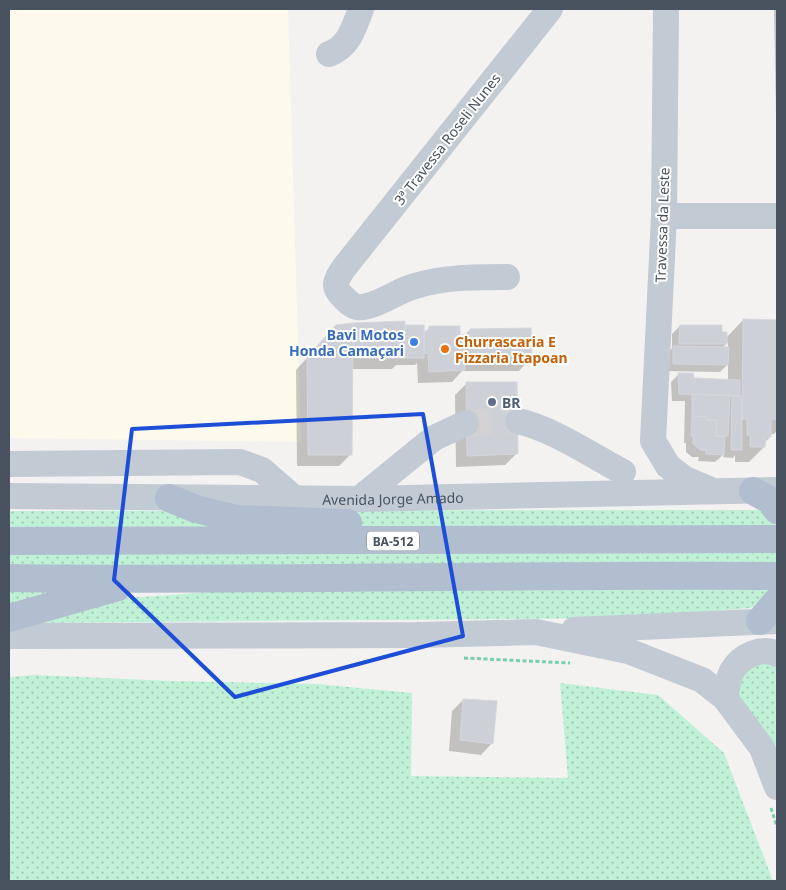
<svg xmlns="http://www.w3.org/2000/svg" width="786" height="890" font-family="'Noto Sans',sans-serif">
	<defs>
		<pattern id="grass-dots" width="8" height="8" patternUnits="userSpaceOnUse" patternTransform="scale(1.25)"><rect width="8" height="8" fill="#c0f1d7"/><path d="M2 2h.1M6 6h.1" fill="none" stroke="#9ec6b2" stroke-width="1.8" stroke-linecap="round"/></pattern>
	</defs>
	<rect width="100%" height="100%" fill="#f4f1f1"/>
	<!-- commercial -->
	<path fill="#fdf9ec" d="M9 9H288L301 442 9 438Z"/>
	<!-- grass -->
	<path fill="url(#grass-dots)" d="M777 510V532L9 533V511Z
		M777 550V565H9V553Z
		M295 586H777L766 603 750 608 623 618 28 623 127 598Z
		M93 587 9 607V588Z
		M754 660 777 662V759L741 701 736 686Z
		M36 675 172 681 317 684 412 693 411 776 568 778 560 683 658 695 724 753 773 881H9V677Z"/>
	<!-- shadow -->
	<path fill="#0003" fill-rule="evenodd" d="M774 9H777V169Z
		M743 320 777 321V431L774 434H770V437L764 443V447L749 462H735V455L733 458 723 457 724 454 715 462 698 461 699 457H692L686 452V443H684L685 401H672L671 382 678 375 693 379 728 380V364L720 372 666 371V355L672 348V334L680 326 721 333 726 338ZM728 342V348H722Z
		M403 322V327L423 334 430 327 459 336H464L470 330 530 359 519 371H462L452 382 418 383 417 363 415 365H396L392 369H352L351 454 339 466H297L296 370 336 326Z
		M467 383 517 453 505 465 456 467 455 395Z
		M463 700 492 743 481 755 449 751 452 711Z"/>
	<!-- building -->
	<path fill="#cdd0d6" stroke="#d5d7dd" d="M743 319 777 320V419H771V437H766L765 447H750V435H747V419H742Z
		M405 321V358H353V323Z
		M353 323 352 455H308L307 357 336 325Z
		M405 325H424V358H405Z
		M680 325H722V332H727V344H679Z
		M429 326H460V335L470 334 469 348 464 349 465 370 429 372 428 353 424 354V331H429Z
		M531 328 532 360H469L470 329Z
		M673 346 729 347 728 365 673 364Z
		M678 373H693L694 378 740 380V396L679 394Z
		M466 382H517L518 454 467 456Z
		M692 394 730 395 728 436H716L717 420H706V417L692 416Z
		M732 396H742V450H731Z
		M692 416 706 417V420H717L716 436H725L724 455 706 454V450H700L693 444V436H691Z
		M463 699 497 701 493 744 460 740Z"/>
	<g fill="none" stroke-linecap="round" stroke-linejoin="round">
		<!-- minor-tunnel -->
		<path stroke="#d2d1d4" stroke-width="26" stroke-dasharray="26 13" stroke-linecap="butt" d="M466 423 518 421"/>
		<!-- path -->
		<path stroke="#77d0ac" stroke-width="3" stroke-dasharray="4 2.5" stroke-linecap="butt" d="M464 658 570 663
			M771 808 777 827"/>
		<!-- minor -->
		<g stroke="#c2cad3" stroke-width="26">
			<path d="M666 9 664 216 653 441 668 466 685 479 711 490"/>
			<path d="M329 54C349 47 354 27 361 9"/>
			<path d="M664 216H777"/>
			<path d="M507 277C476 277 444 277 415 286 398 290 374 309 357 307 352 306 348 302 344 298 332 287 335 282 343 269L550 9"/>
			<path d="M518 421C553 429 591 455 623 472"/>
			<path d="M9 464 240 462 262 470 295 499"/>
			<path id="s1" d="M9 496 359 499 775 490"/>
			<path d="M359 499 434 438 466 423"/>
			<path d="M574 630 777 621"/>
			<path d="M9 636 417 635 536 632 628 651 702 680 725 698 762 748 777 787"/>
			<path d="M725 698C727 690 728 678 732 671 741 656 761 646 777 654"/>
		</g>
		<!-- major -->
		<path stroke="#b1bed0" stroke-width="28" d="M753 491 770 500 777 510
			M169 498 196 509 237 519 348 523
			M9 541 777 539
			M9 578C265 581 521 574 777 576
			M9 618 118 587
			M760 621 777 601"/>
	</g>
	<!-- marked area -->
	<path fill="none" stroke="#1d4ed8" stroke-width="4" stroke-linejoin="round" d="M423 414 463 636 235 697 114 580 132 429Z"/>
	<!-- markers -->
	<circle fill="#3f7fe0" stroke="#fff" stroke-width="2" cx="414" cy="342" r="5"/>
	<circle fill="#e8710a" stroke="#fff" stroke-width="2" cx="445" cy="349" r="5"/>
	<circle fill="#5c6f8a" stroke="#fff" stroke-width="2" cx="492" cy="402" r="5"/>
	<g text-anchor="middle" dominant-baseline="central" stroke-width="4" stroke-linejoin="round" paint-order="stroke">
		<!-- shield labels -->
		<rect fill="#fff" stroke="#7f868f" stroke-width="1" x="367" y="531.5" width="52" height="19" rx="4"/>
		<g font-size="12" font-weight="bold" fill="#48525f">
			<text x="393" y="541">BA-512</text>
		</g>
		<!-- street labels -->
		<g font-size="14" fill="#48525f" stroke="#fff">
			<text transform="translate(447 139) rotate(-52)">3ª Travessa Roseli Nunes</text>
			<text transform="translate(662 225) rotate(-88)">Travessa da Leste</text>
			<text stroke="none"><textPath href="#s1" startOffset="384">Avenida Jorge Amado</textPath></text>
		</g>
		<!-- shop labels -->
		<g font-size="14" font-weight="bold" fill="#366cbe" stroke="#fff" text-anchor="end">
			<text x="404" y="334">Bavi Motos<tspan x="404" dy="16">Honda Camaçari</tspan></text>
		</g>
		<!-- food labels -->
		<g font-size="14" font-weight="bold" fill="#c56008" stroke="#fff" text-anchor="start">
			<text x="455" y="341">Churrascaria E<tspan x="455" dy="16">Pizzaria Itapoan</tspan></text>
		</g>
		<!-- service labels -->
		<g font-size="14" font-weight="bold" fill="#4e5e75" stroke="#fff" text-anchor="start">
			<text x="502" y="402">BR</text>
		</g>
	</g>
	<!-- border -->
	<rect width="786" height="890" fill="none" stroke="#48525f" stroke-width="20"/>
</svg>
